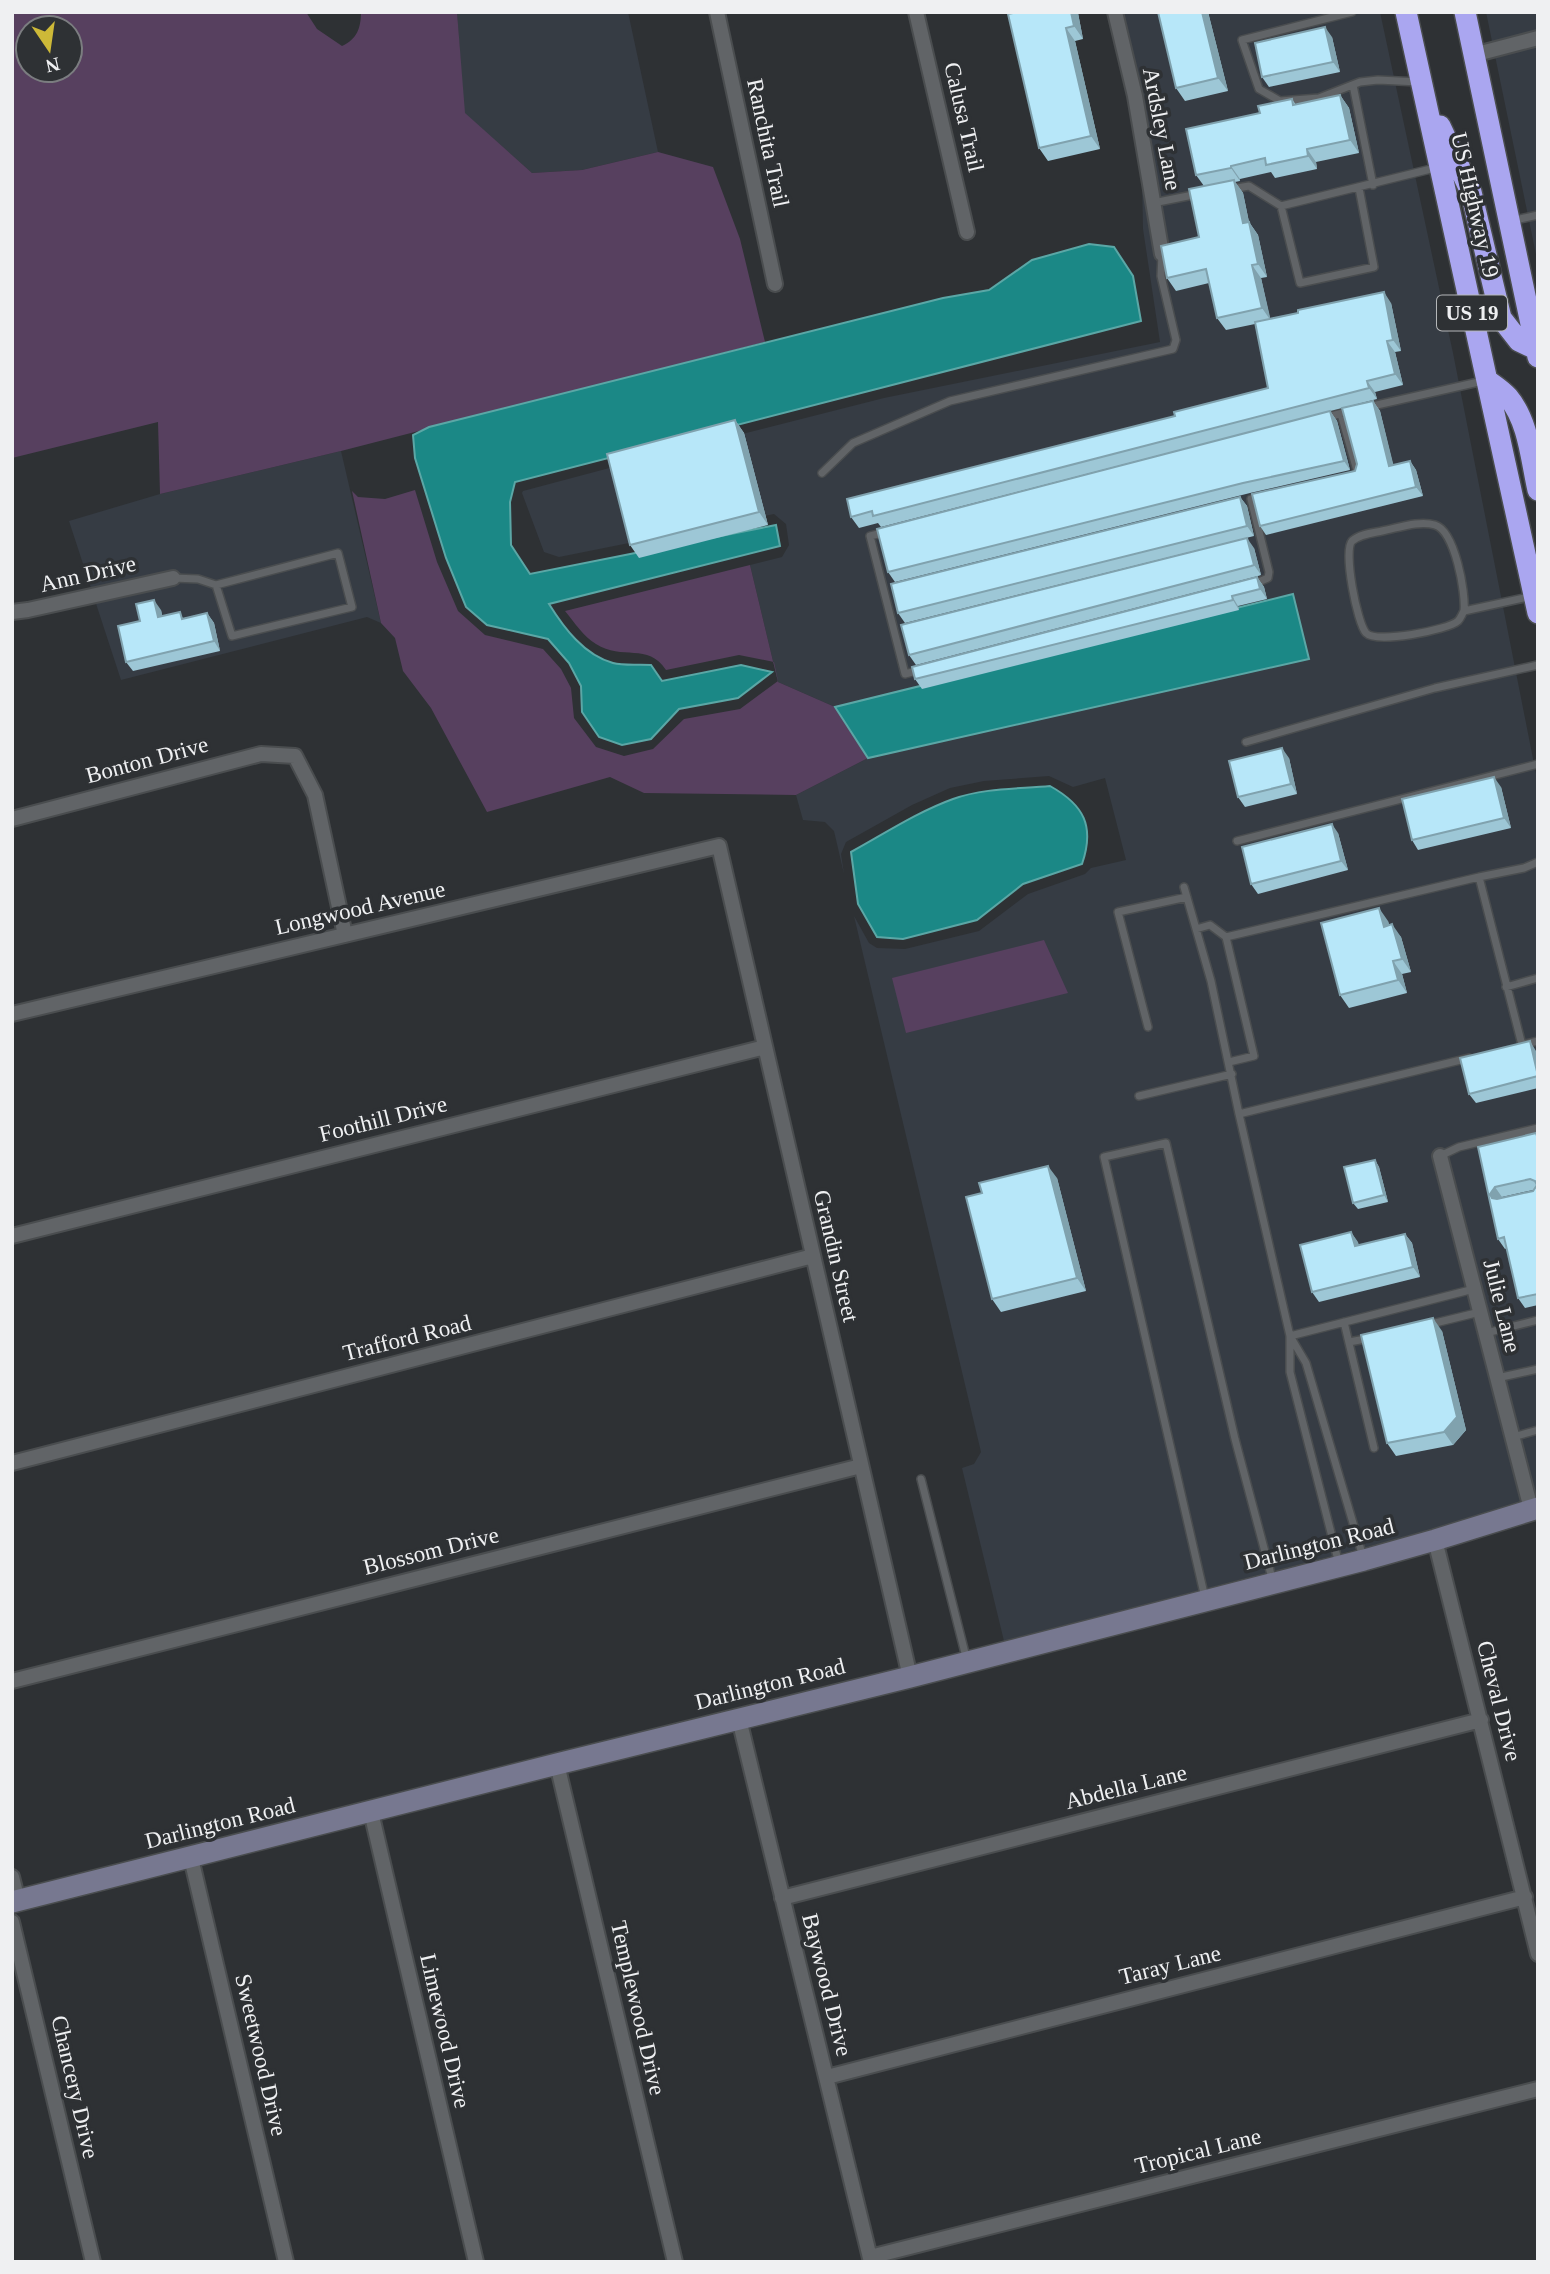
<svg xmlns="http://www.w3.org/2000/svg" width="1550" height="2274" font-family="'Times New Roman',serif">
	<rect width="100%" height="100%" fill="#2e3134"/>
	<!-- built -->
	<path fill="#363c44" d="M457 12H628L658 152 582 170 532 173 464 113Z
		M1114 12H1380L1453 353 1538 784V1496L1432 1530 1004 1641 962 1468 974 1464 981 1452 854 916 869 943 877 948 905 949 979 931 1028 894 1085 874 1091 868 1126 860 1105 778 1073 787 1049 776 984 781 950 788 912 805 846 842 841 854 844 874 834 831 825 822 803 820 796 795 868 758 1309 659 1293 595 835 707 778 682 750 565 782 557 789 545 786 524 774 514 559 557 544 552 522 493 523 491 647 458 884 398 1160 342 1143 229 1142 179 1152 148Z
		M1486 12H1538V264Z
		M341 451 381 623 367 617 121 680 69 521 160 494Z"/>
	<!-- green -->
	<path fill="#57405f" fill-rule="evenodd" d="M12 12H306L317 29 342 46C357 39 361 28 361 12H457L465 113 532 173 582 170 658 152 713 167 740 239 765 342 341 451 160 494 158 422 12 458ZM28 28H70V70H28Z
		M415 490 437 562 458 611 485 635 543 649 561 669 571 688 574 718 596 747 624 756 653 749 684 719 740 709 778 681 774 662 739 655 666 670C648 642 622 661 596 644 584 637 574 622 565 611L750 565 778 682 835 707 868 758 796 795 644 793 610 777 487 812 431 708 403 671 395 638 381 623 352 491 358 497 385 499Z
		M1044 940 1068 993 906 1033 892 978Z"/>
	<!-- water -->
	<path fill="#1b8886" stroke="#5ba7a6" stroke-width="2" d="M1089 244 1114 247 1133 276 1141 321 515 482 510 502 511 545 530 574 776 525 780 546 549 604C564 628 584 655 613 663 624 666 639 664 651 665L662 681 741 665 772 672 738 698 679 709 651 739 622 745 599 737 582 712 581 686 569 663 548 639 487 625 466 607 446 558 415 458 413 435 429 427 943 298 989 290 1032 260Z
		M1293 594 1309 659 868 758 835 707Z
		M1050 786C1084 805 1095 826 1082 864L1023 884 977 920 903 939 877 937 858 904 851 852C884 834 917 812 953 799 983 788 1018 789 1050 786Z"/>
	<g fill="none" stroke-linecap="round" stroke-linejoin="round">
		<!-- lane casing -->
		<g stroke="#4a4d4f" stroke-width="10">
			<path id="lane" d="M1352 12 1242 40 1259 89 1280 101 1319 98 1360 82 1378 80 1419 82
				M1353 85 1373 185
				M1231 189 1249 186 1281 206 1439 167
				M1153 203 1198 194
				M1281 206 1300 283 1374 267 1359 188
				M1511 221 1538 215
				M1368 407 1483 381
				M1341 414 1358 474
				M1324 418 1350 411
				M822 473 853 443 950 401 1173 349 1176 340 1161 276 1162 254
				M886 532 870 536 905 674 920 670
				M173 578 198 579 216 585 338 553 352 607 232 636 216 585
				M1254 584 1268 578 1269 572 1251 499 1262 497
				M1464 611C1462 614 1461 618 1458 621 1448 630 1376 644 1366 633 1357 623 1343 551 1352 541 1360 534 1372 533 1382 531 1398 528 1419 520 1435 525 1455 531 1466 593 1464 611L1533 596
				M1246 742 1435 688 1538 665
				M1237 841 1538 764
				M1479 877 1522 1045
				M1184 887 1211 981 1239 1114
				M1196 929 1210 925 1226 937 1254 1056 1229 1062
				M1226 937 1479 877 1524 868 1538 862
				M1506 987 1538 978
				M1148 1027 1118 912 1187 897
				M1521 1045 1538 1041
				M1139 1096 1232 1074
				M1440 1156 1459 1147 1538 1128
				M1344 1322 1374 1448
				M1427 1325 1480 1312
				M1486 1333 1538 1320
				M1290 1336 1306 1363 1363 1557
				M1290 1336 1474 1289
				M1349 1342 1371 1338
				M1497 1378 1538 1369
				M1513 1437 1538 1430
				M921 1479 967 1661
				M1339 1564 1290 1372V1336L1239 1114 1469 1058
				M1205 1598 1104 1157 1166 1143 1235 1439 1273 1582"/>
		</g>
		<!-- street casing -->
		<g stroke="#4a4d4f" stroke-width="18">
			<path id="street" d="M717 12 775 284
				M916 12 967 232
				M1115 12 1135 96 1162 254
				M1473 55 1538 38
				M12 612 28 610 173 578
				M12 819 261 754 295 756 315 795 345 935
				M12 1014 719 846 910 1677
				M1440 1156 1531 1509
				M12 1236 765 1047
				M12 1463 813 1256
				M1435 1540 1538 1954
				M12 1681 861 1466
				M739 1719 871 2262
				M557 1764 675 2262
				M371 1812 476 2262
				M191 1858 286 2262
				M12 1877 18 1901
				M782 1898 1481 1720
				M12 1922 93 2262
				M827 2077 1525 1897
				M870 2257 1538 2089"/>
		</g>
		<!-- secondary casing -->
		<g stroke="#4a4d4f" stroke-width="24">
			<path id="secondary" d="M12 1902 557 1764 910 1677 1364 1560 1435 1540 1538 1508"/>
		</g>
		<!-- highway casing -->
		<g stroke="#4a4d4f" stroke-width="24">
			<path id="highway" d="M1406 12 1538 613
				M1465 12 1538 357
				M1440 126 1471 192 1501 318 1519 341 1536 349
				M1487 380C1494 385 1503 391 1508 397 1529 422 1531 460 1538 490"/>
		</g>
		<!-- lane -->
		<use href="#lane" stroke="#616467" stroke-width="7"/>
		<!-- street -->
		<use href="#street" stroke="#616467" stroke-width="14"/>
		<!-- secondary -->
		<use href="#secondary" stroke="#777890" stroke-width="21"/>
		<!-- highway -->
		<use href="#highway" stroke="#aaa6f0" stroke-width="21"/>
	</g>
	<!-- wall -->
	<path fill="#9dc7d6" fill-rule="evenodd" d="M1208 12 1228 91 1185 101 1176 88Z
		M1078 13 1083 39 1075 41 1100 149 1048 161 1039 148 1008 14Z
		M1332 37 1340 72 1269 87 1262 77Z
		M1340 95 1349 108 1359 153 1316 162 1317 169 1275 178 1271 172 1240 179V181L1235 182 1243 193 1249 222 1258 235 1267 277 1261 278 1270 319 1391 303 1401 351 1395 352 1403 385 1375 392 1377 399 881 527 878 523 859 528 851 517 1268 388 1255 324 1226 330 1217 318 1209 283 1176 291 1167 278 1199 237 1204 186 1196 175 1260 113 1292 99 1296 105Z
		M1373 401 1380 411 1393 465 1410 461 1416 470 1423 496 1266 535 1260 526 1355 471Z
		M1330 411 1337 421 1350 470 1250 493 895 582 888 572Z
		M735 420 744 433 768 525 639 558 630 545Z
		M1240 497 1247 506 1254 536 905 623 898 613Z
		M1254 548 1261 575 1258 576 916 665 909 655Z
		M1257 577 1264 587 1267 599 1238 606 1239 610 922 689 915 679Z
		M161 610 162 616 184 618 207 613 214 623 220 651 133 671 126 662 140 621Z
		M1289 758 1297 794 1245 807 1238 797Z
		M1501 787 1511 828 1418 850 1412 840Z
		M1338 833 1348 870 1258 894 1251 884Z
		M1388 921 1389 925 1401 937 1411 972 1402 974 1407 993 1349 1008 1340 995Z
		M1536 1051 1538 1056V1088L1476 1103 1469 1094Z
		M1538 1135V1305L1525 1308 1518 1298 1507 1248 1505 1249 1498 1239 1478 1147ZM1533 1190V1191L1501 1198 1502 1197Z
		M1375 1160 1379 1167 1388 1202 1358 1209 1353 1203Z
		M1057 1178 1086 1291 1001 1312 992 1299Z
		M1351 1232 1359 1245 1405 1234 1412 1243 1420 1277 1319 1302 1312 1292Z
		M1442 1331 1466 1430 1453 1445 1396 1456 1387 1443Z"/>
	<!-- shaded-wall -->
	<path fill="#80a2ae" d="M1071 12H1077L1078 13 1083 39 1074 26Z
		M1202 12H1208L1228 91 1218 78Z
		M1325 27 1332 37 1340 72 1333 62Z
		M1066 28 1075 41 1100 149 1091 136Z
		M1340 95 1349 108 1359 153 1350 140Z
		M1307 149 1316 162 1317 169 1308 156Z
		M1231 166 1240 179V181L1231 168Z
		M1234 180 1243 193 1249 222 1258 235 1267 277 1258 264 1243 223Z
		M1252 265 1261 278 1271 321 1262 308Z
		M1384 292 1391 303 1401 351 1393 340Z
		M1387 341 1395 352 1403 385 1395 374Z
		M1367 381 1375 392 1377 399 1369 388Z
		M1373 401 1380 411 1396 475 1389 466Z
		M1330 411 1337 421 1350 470 1344 461Z
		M735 420 744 433 768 525 759 512Z
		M1410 461 1416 470 1423 496 1416 487Z
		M1240 497 1247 506 1254 536 1247 526Z
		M1247 538 1254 548 1261 575 1254 565Z
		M1257 577 1264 587 1267 599 1260 589Z
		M1232 596 1238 606 1239 610 1233 600Z
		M154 600 161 610 165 627 158 617Z
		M207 613 214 623 220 651 214 641Z
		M1282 748 1289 758 1297 794 1291 784Z
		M1494 777 1501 787 1511 828 1504 818Z
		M1332 824 1338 833 1348 870 1341 861Z
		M1379 908 1388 921 1393 940 1384 927Z
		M1392 924 1401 937 1411 972 1402 959Z
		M1393 961 1402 974 1407 993 1398 980Z
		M1530 1041 1536 1051 1538 1056V1074Z
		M1375 1160 1379 1167 1388 1202 1384 1195Z
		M1048 1166 1057 1178 1086 1291 1077 1278Z
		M1495 1187 1502 1197 1497 1204 1499 1208 1490 1194Z
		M1351 1232 1358 1242 1362 1256 1355 1246Z
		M1405 1234 1412 1243 1420 1277 1413 1267Z
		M1433 1318 1442 1331 1466 1430 1453 1445 1444 1432Z"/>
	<!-- building -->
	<path fill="#b7e7f9" stroke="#80a2ae" stroke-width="2" fill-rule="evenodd" d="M1018 12H1071L1074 26 1066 28 1091 136 1039 148 1008 14Z
		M1158 12H1202L1218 78 1176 88Z
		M1325 27 1333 62 1262 77 1255 43Z
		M1340 95 1350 140 1307 149 1308 156 1266 165 1265 158 1231 166V168L1196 175 1186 129 1260 113 1258 106 1292 99 1293 105Z
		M1234 180 1243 223 1249 222 1258 264 1252 265 1262 308 1217 318 1206 269 1167 278 1161 246 1199 237 1189 189Z
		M1384 292 1393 340 1387 341 1395 374 1367 381 1369 388 873 516 872 511 851 517 847 499 1175 416 1174 412 1268 388 1255 322 1298 313V310Z
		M1373 401 1389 466 1410 461 1416 487 1260 526 1252 494 1355 471 1357 464 1342 408Z
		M1330 411 1344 461 1243 483 888 572 877 529Z
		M735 420 759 512 630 545 607 454Z
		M1240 497 1247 526 898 613 891 584Z
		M1247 538 1254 565 1251 566 909 655 901 625Z
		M1257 577 1260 589 1232 596 1233 600 915 679 912 667Z
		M154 600 158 617 180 612 182 619 207 613 214 641 126 662 118 626 140 621 136 604Z
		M1282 748 1291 784 1238 797 1229 761Z
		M1494 777 1504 818 1412 840 1402 799Z
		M1332 824 1341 861 1251 884 1242 847Z
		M1379 908 1384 927 1392 924 1402 959 1393 961 1398 980 1340 995 1321 923Z
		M1530 1041 1538 1076 1469 1094 1460 1058Z
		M1536 1133 1538 1139V1294L1518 1298 1504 1237 1498 1239 1478 1147ZM1530 1179 1535 1181 1537 1185 1533 1191 1497 1199 1492 1198 1490 1194 1495 1187Z
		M1375 1160 1384 1195 1353 1203 1344 1167Z
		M1048 1166 1077 1278 992 1299 966 1197 982 1193 979 1183Z
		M1351 1232 1355 1246 1405 1234 1413 1267 1312 1292 1300 1245Z
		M1433 1318 1457 1417 1444 1432 1387 1443 1361 1335Z"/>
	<g text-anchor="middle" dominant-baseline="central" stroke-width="7" stroke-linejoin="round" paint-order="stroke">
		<!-- shield labels -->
		<rect fill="#2e3134" stroke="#b5b7b9" stroke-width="2" x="1437" y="295.5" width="70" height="35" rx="5"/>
		<g font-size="21" font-weight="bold" fill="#eff0f2">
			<text x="1472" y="313">US 19</text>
		</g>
		<!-- street labels -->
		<g font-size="23" fill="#eff0f2" stroke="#2e3134">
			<text transform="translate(964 117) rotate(77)">Calusa Trail</text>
			<text transform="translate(1162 129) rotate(79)">Ardsley Lane</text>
			<text transform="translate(768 143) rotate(78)">Ranchita Trail</text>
			<text transform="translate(1475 205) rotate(77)">US Highway 19</text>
			<text transform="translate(88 574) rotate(-13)">Ann Drive</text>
			<text transform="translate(147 760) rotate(-15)">Bonton Drive</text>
			<text transform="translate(360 908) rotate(-13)">Longwood Avenue</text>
			<text transform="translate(383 1119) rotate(-14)">Foothill Drive</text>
			<text transform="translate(836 1256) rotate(77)">Grandin Street</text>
			<text transform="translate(1502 1306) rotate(76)">Julie Lane</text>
			<text transform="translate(407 1338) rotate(-14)">Trafford Road</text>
			<text transform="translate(1319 1544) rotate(-14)">Darlington Road</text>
			<text transform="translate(431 1551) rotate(-14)">Blossom Drive</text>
			<text transform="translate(770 1684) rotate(-14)">Darlington Road</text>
			<text transform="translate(1499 1701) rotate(76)">Cheval Drive</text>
			<text transform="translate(1126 1787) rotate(-14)">Abdella Lane</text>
			<text transform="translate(220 1823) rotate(-14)">Darlington Road</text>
			<text transform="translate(1170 1965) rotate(-14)">Taray Lane</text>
			<text transform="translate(827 1985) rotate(76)">Baywood Drive</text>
			<text transform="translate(638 2008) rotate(77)">Templewood Drive</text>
			<text transform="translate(445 2031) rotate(77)">Limewood Drive</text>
			<text transform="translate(261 2055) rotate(77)">Sweetwood Drive</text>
			<text transform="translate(75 2087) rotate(77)">Chancery Drive</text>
			<text transform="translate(1198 2151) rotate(-14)">Tropical Lane</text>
		</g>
	</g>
	<!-- border -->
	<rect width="1550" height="2274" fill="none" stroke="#eff0f2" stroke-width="28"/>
	<!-- north arrow -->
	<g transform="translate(49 49) rotate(167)"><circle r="33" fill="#2e3134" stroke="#7b7d80" stroke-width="2"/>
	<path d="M0-5L12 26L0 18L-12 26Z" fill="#cdb938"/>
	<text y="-10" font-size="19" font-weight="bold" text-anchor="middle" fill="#eff0f2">N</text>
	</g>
</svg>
